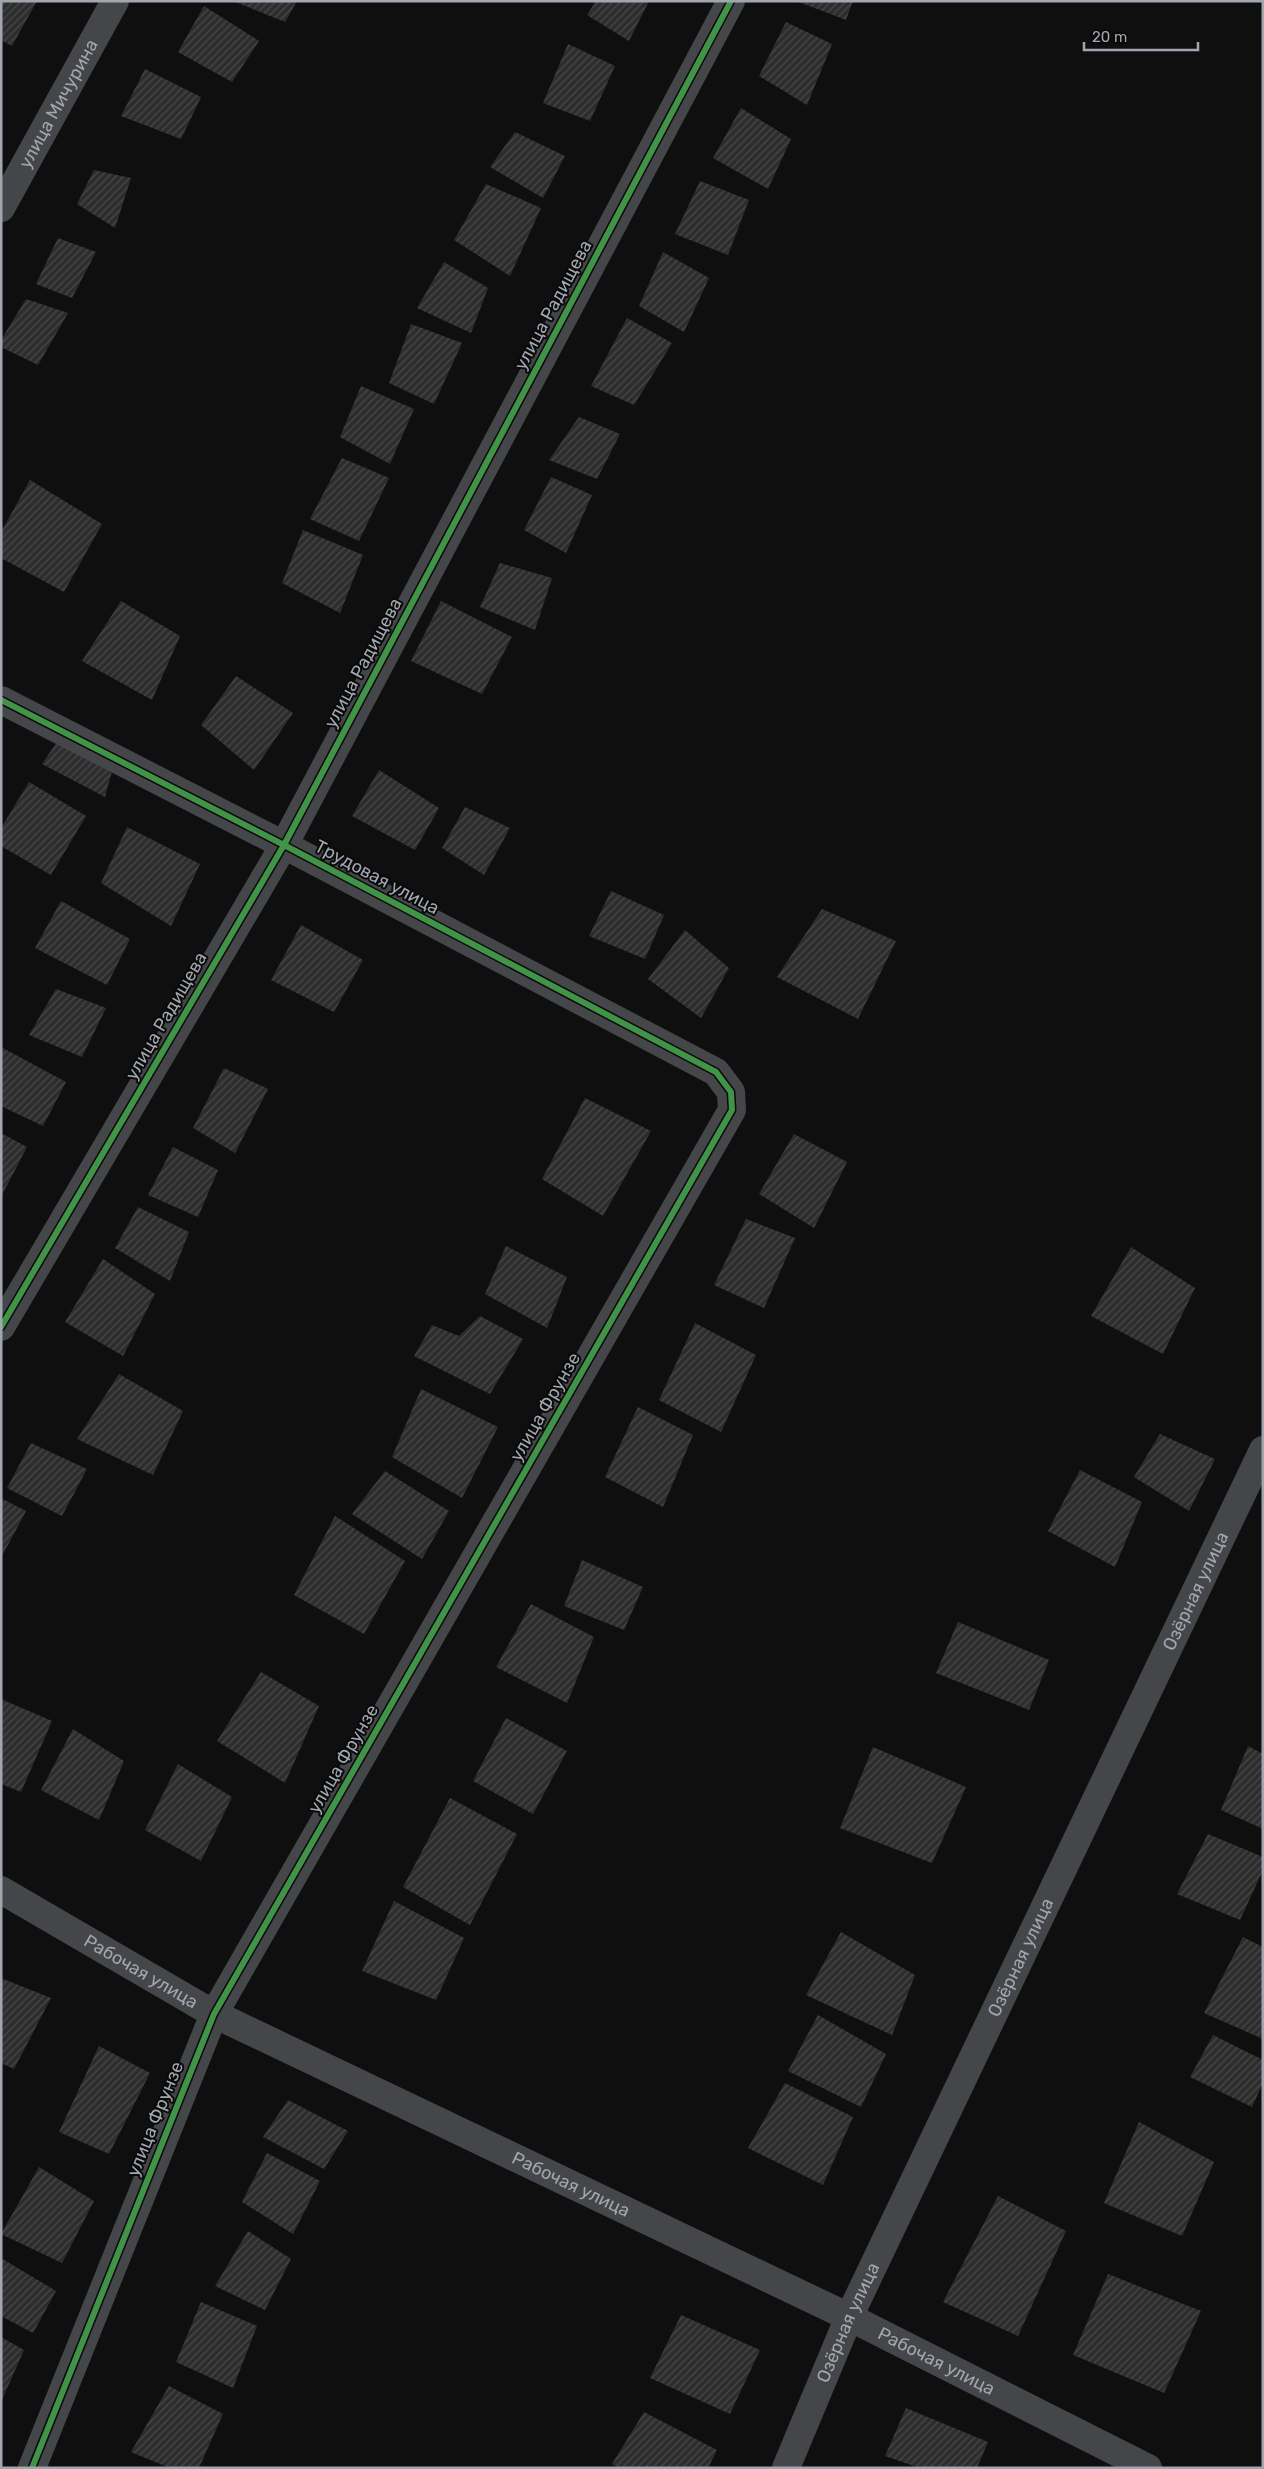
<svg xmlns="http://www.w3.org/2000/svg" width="1264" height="2469" font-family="Rubik,sans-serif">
	<defs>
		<pattern id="building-hatch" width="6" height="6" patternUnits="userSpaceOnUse" patternTransform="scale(1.25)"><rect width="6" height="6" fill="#2d2d2e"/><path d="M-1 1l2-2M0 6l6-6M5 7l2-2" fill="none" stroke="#48494a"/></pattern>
	</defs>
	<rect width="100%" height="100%" fill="#0f0f10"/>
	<!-- building -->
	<path fill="url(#building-hatch)" d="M1 1H37L12 46 1 40Z
		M233 1H297L285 22Z
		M596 1H649L629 41 587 15Z
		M796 1H853L846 20Z
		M204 6 259 41 232 82 178 52Z
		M786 22 832 44 807 105 759 76Z
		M568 44 615 66 590 121 543 103Z
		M145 69 201 97 181 139 121 116Z
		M741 108 791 139 768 189 713 158Z
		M515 132 565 156 543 198 490 167Z
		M94 170 131 178 115 228 77 204Z
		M700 181 749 200 728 255 675 234Z
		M486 184 541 208 510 276 454 240Z
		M58 238 96 252 72 298 36 284Z
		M663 252 709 278 684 332 639 306Z
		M444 262 488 288 471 333 417 308Z
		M26 299 68 313 38 365 1 347V340Z
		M627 318 672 343 634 405 591 386Z
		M411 324 462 343 434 404 389 383Z
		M361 386 414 409 390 464 340 437Z
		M579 417 620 434 597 479 549 460Z
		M342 458 389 478 359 541 310 519Z
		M551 477 592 495 566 553 524 530Z
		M30 480 102 524 64 592 1 558V532Z
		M303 530 363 555 340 613 282 583Z
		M500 563 552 578 535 630 480 607Z
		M121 601 180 636 152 700 82 661Z
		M441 601 512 637 482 694 411 661Z
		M236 676 293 713 254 770 201 725Z
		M59 739 112 771 105 797 42 764Z
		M379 770 439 808 415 850 352 816Z
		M29 782 86 816 51 875 1 846V828Z
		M465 807 510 828 484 875 442 848Z
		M127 827 200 864 171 926 101 883Z
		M611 891 664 915 645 959 589 936Z
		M61 901 130 939 107 985 35 948Z
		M822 909 896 941 858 1019 777 977Z
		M301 925 363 960 334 1012 271 980Z
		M685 930 729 968 701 1018 648 979Z
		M56 989 106 1008 82 1057 29 1035Z
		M1 1047 66 1082 43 1126 1 1106Z
		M224 1068 268 1089 235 1153 193 1128Z
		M585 1098 651 1131 603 1216 542 1179Z
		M1 1133 27 1147 1 1197Z
		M794 1134 847 1162 814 1228 759 1194Z
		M173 1147 218 1170 198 1217 148 1195Z
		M138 1207 189 1232 170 1281 115 1248Z
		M746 1219 795 1238 764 1308 714 1285Z
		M506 1246 567 1277 547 1328 485 1294Z
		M1131 1247 1195 1288 1163 1354 1091 1316Z
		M103 1259 155 1294 123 1356 65 1322Z
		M480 1316 523 1339 490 1394 414 1356 432 1325 459 1336Z
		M695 1323 756 1355 721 1432 659 1400Z
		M119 1374 183 1411 153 1475 77 1439Z
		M421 1389 498 1427 462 1498 392 1457Z
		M638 1407 693 1435 663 1507 605 1477Z
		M1160 1434 1215 1459 1189 1511 1134 1477Z
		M31 1443 87 1469 62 1516 7 1488Z
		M1080 1470 1142 1502 1115 1567 1048 1531Z
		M385 1471 449 1511 422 1559 352 1514Z
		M1 1498 26 1511 1 1558Z
		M335 1516 405 1561 364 1634 294 1595Z
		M582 1560 643 1587 624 1630 564 1606Z
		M531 1604 594 1637 567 1703 496 1667Z
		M958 1622 1049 1660 1029 1710 936 1673Z
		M261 1672 319 1706 285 1783 217 1741Z
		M1 1699 52 1721 21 1792 1 1784Z
		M506 1718 567 1751 533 1814 473 1781Z
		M73 1729 124 1761 99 1820 41 1790Z
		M1248 1746 1263 1754V1829L1221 1810Z
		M873 1747 966 1787 932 1863 840 1828Z
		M178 1764 232 1797 201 1861 145 1830Z
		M450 1798 517 1834 470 1925 403 1887Z
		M1208 1834 1263 1857V1870L1240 1920 1177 1894Z
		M394 1901 464 1938 436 2000 362 1971Z
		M841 1932 915 1975 892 2035 806 1995Z
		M1243 1937 1263 1947V2039L1204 2013Z
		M1 1978 51 1998 14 2069 1 2063Z
		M818 2015 886 2054 861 2107 788 2071Z
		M1213 2035 1263 2060V2083L1252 2107 1190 2077Z
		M99 2046 150 2073 109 2154 59 2132Z
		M785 2083 853 2117 823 2185 748 2148Z
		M288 2100 348 2131 324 2169 263 2137Z
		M1139 2122 1214 2162 1182 2236 1104 2203Z
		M267 2153 320 2181 293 2234 242 2202Z
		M39 2167 94 2201 62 2263 1 2234Z
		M998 2196 1066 2231 1018 2336 943 2302Z
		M248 2231 291 2259 265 2310 215 2286Z
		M1 2258 56 2291 33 2333 1 2316Z
		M1108 2274 1201 2311 1164 2393 1073 2355Z
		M201 2302 257 2326 233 2388 176 2362Z
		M681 2315 760 2350 730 2414 650 2378Z
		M1 2337 24 2350 1 2402Z
		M169 2386 223 2414 199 2468H170L131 2452Z
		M906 2408 988 2442 977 2468H920L885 2456Z
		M644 2412 717 2450 708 2468H619L612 2464Z"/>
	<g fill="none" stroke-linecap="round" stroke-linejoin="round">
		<!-- street -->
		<g stroke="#454649" stroke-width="28">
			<path id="s1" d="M1 208 115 1"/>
			<path d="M1 700 284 845 716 1072 731 1092 732 1110 214 2014 32 2468"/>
			<path d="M1 1327 284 845 731 1"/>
			<path id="s2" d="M1 1890 214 2014 849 2317 1148 2468"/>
			<path id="s3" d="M786 2468 849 2317 1263 1450"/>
		</g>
		<!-- cycleway casing -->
		<g stroke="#0a0a0b" stroke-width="9">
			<path id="cycleway" d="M1 700 284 845 716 1072 731 1092 732 1110 214 2014 32 2468
				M1 1327 284 845 731 1"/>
		</g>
		<!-- cycleway -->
		<use href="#cycleway" stroke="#419447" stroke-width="6"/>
	</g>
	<g text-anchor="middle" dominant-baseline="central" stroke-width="4" stroke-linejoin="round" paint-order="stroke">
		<!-- street labels -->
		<g font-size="18" fill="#a1a7af" stroke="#0a0a0b">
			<text stroke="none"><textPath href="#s1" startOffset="119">улица Мичурина</textPath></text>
			<text transform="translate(553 305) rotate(-62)">улица Радищева</text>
			<text transform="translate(363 663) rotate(-62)">улица Радищева</text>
			<text transform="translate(377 877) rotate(28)">Трудовая улица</text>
			<text transform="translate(166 1016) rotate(-60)">улица Радищева</text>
			<text transform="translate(545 1407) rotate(-60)">улица Фрунзе</text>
			<text stroke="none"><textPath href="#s3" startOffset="968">Озёрная улица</textPath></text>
			<text transform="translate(343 1759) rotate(-60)">улица Фрунзе</text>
			<text stroke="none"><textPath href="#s3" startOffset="562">Озёрная улица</textPath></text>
			<text stroke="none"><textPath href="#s2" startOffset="162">Рабочая улица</textPath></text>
			<text transform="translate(155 2119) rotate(-68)">улица Фрунзе</text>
			<text stroke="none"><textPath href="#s2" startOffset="642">Рабочая улица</textPath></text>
			<text stroke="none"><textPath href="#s3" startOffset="158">Озёрная улица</textPath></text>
			<text stroke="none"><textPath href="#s2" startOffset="1048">Рабочая улица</textPath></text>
		</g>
	</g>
	<!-- border -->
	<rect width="1264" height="2469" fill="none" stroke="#a1a7af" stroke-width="5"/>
	<!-- scale -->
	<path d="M1084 42v8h114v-8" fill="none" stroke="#a1a7af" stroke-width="2.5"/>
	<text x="1092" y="42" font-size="15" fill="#a1a7af" stroke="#0a0a0b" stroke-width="4" paint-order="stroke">20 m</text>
</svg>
